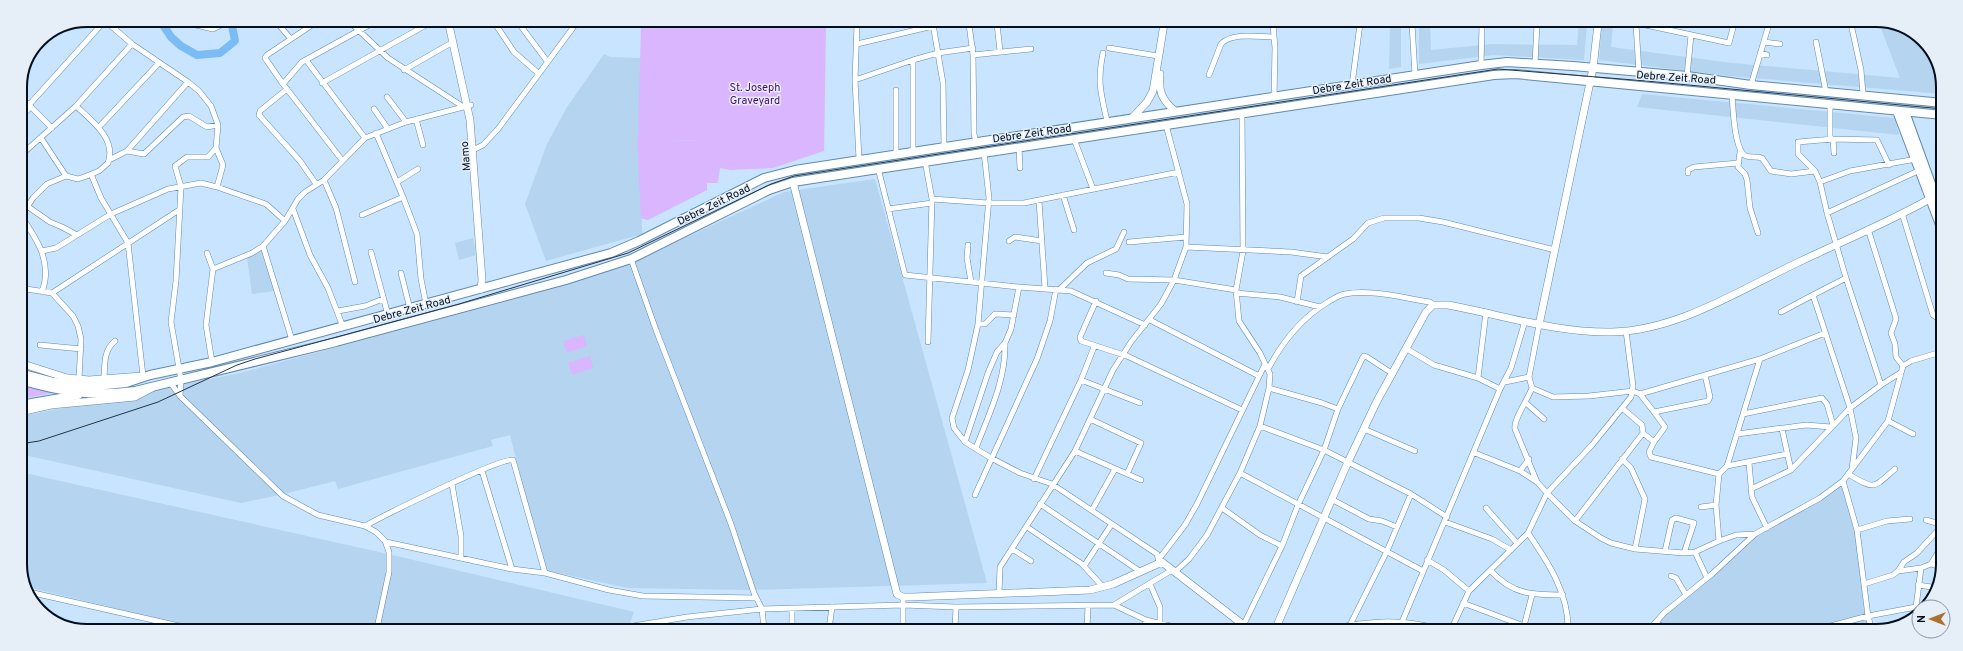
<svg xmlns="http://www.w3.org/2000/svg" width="1963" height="651" font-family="Overpass,sans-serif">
	<rect width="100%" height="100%" fill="#c8e4fe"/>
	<!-- built -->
	<path fill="#b5d4f0" d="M1879 23H1898L1929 46 1943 82V94L1728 76 1599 60 1602 24H1613L1611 47 1732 63 1900 78Z
		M1390 24H1401V67L1389 69Z
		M1419 24H1430L1431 50 1492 44 1577 45 1579 24H1587L1584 60 1493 55 1419 64Z
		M604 54 610 57 640 58 642 234 546 261 525 204 547 144 567 107Z
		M1642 94 1895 118 1899 135 1637 107Z
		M875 179 987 583 750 590 628 588 544 570 510 435 491 440 493 446 338 489 335 481 288 493 241 503 20 454V417L22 416 240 373 529 295 631 263 784 192Z
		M473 238 476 255 459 260 455 243Z
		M264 250 275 291 252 294 247 257Z
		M20 472 388 554 634 612 628 629 197 628 27 587 20 569Z
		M1846 480 1861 555 1873 631 1658 629 1662 618 1754 533Z"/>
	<!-- green -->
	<path fill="#d9b6fd" d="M826 24 824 151 773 168 730 170 720 168 718 183H707V190L648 220 641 218 637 139 702 141 638 139 641 25Z
		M584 335 587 346 567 353 563 341Z
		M590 356 593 368 572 375 568 363Z
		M20 381 57 392 20 399Z"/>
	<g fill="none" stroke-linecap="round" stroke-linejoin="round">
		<!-- river -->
		<path stroke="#7bbcf5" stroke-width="8" d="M163 25 171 37 181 46 197 55 220 53 235 41 232 25"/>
		<!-- street casing -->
		<g stroke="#5e8ab2" stroke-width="6">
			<path id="street" d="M857 24 855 80 859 159
				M933 24 943 83 944 147
				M969 24 973 55 974 134 976 142
				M997 24 1000 51
				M1273 24 1275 48 1274 98
				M1412 24 1415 75
				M1636 24 1639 73
				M1641 24 1729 43 1734 24
				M1851 24 1861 70 1863 94
				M196 25 213 29 221 25
				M279 25 290 38
				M312 25 267 55 265 58 283 84 342 160
				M353 25 388 58 462 106
				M496 25 514 52 538 73
				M520 25 547 61
				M1764 42 1780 44
				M1816 42 1826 92
				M857 44 933 26
				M37 46 52 31
				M1109 48 1158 56
				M1103 53C1097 82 1101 94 1107 121
				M1760 53 1767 55
				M973 55 1031 49
				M306 60 365 138
				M1535 64 1537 24
				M1481 65 1482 24
				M404 70 453 42
				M1209 75 1221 44C1232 32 1259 37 1274 37
				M1687 76 1691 35
				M855 80 913 60 938 53 973 48
				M322 83 426 25
				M283 84 302 62 369 25
				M1352 85 1360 24
				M1751 85 1769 24
				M287 89 260 111 259 115 300 161 316 184
				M896 90V154
				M1732 94C1733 107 1734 151 1746 156 1751 158 1757 156 1762 158L1771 171 1791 174 1815 171
				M20 96 52 128
				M387 97 406 122
				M1830 103V140
				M29 105 101 25
				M374 109 388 129
				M20 112 23 115 31 106
				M416 119 423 145
				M99 127 159 63
				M376 133 403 197 417 234 421 279 426 304
				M41 138 66 176
				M1074 139 1093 189
				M1833 139 1834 153
				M1019 147 1020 168
				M473 150 483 145 498 129 575 25
				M127 151 144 154 183 117 189 116 207 127 218 125
				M913 151V60
				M984 152 989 198 978 324 968 370 952 418 954 428 965 442 991 458 1020 473 1052 484 1157 554 1159 562
				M1740 152 1738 167 1745 174 1747 180 1750 208 1758 233
				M20 156 76 106 132 44
				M109 160 127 151 188 82
				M925 161 932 199 928 342
				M878 168 905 275 1019 287 1071 291 1145 325
				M1688 173V170L1694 167 1738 163
				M91 174 101 198 128 243 143 376
				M324 180 336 208 355 282
				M397 182 418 169
				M1820 182 1850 171 1916 159
				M217 187 266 204 285 221
				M1063 195 1074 230
				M932 199 988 203H1024L1179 172
				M1039 201 1045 288
				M27 206 50 222 62 227 77 235
				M293 209 310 255 328 288 343 327
				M888 209 932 203
				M1827 213 1920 170
				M1902 213 1933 315 1936 317 1941 316
				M362 215 403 197
				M21 216C37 239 53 263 42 292
				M20 218 33 198 47 184 66 176 78 179 84 177 99 171 108 163C117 139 91 120 76 106
				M1868 229 1895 315 1896 319 1891 333 1895 344 1896 357 1903 366
				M1009 241 1015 237 1042 241
				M1129 242 1186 237
				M968 245 967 258 971 282
				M1186 247 1291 252 1328 257
				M42 251 56 248 111 214 168 189 201 183 217 187 223 165 216 148 218 125 211 106 199 91 188 82 132 44 110 25
				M371 252 388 315
				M207 253 213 269 206 325 212 362
				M631 259 656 330 731 524 754 593 762 609 764 629
				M213 269 252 253 263 246
				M401 273 410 309
				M1106 273 1119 275 1128 279 1174 280 1236 290
				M1846 278 1881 385 1850 408 1856 438 1852 469
				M20 288 52 293 73 316 78 326 81 339 79 379
				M1059 290 1087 263 1116 249 1124 232
				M52 293 179 210
				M1236 293 1280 297 1320 307
				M1096 301 1080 337 1081 341 1127 356 1242 410
				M1297 302 1301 276 1353 239 1368 223 1384 218H1419L1443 222 1555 250
				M338 311 365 306 383 299
				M1781 312 1813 295
				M1150 320 1259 376
				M978 324H985L995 314 1014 315
				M292 340 263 246 285 221 298 199 305 192 324 180 365 138 406 122 471 105
				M40 345 81 349
				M1407 349 1434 365 1478 378 1500 389
				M1760 359 1825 333
				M1268 369C1283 341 1301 318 1328 302 1333 299 1339 295 1345 294 1372 289 1403 298 1430 302L1433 305
				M1529 377 1539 325
				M1478 378 1486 312
				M104 379C105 365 103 351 115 341
				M1081 380 1140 403
				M170 382 180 396 283 496 318 515 365 526 376 532 385 541 389 552V572L377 628
				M1505 382 1529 377 1532 388 1553 397 1589 396 1633 391 1640 394 1760 359 1727 466 1719 474 1716 505 1719 541 1695 552 1684 553 1635 549 1611 543 1601 538 1575 521 1547 493 1537 482 1515 429C1513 420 1528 399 1532 388
				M1881 385 1900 373
				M1269 388 1322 403 1338 409
				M1640 394 1654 412 1708 401 1710 397 1705 375
				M180 396 181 380 171 322 176 281 181 187 175 166 187 157H208L216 148
				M1526 403 1544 419
				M1654 412 1665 427 1654 442
				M1743 414 1822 398 1827 404 1833 425
				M1090 419 1141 443 1127 474
				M1888 421 1913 434
				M1260 426 1324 450 1411 494 1447 517
				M1364 429 1415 451
				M1782 429 1791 470
				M1643 433 1654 442 1649 452 1651 457 1719 474
				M1737 434 1806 425 1831 427
				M965 442 988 373 997 352 1005 343 1011 329 1019 287
				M976 448C989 414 1006 380 1005 343
				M1075 451 1141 480
				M1475 453 1520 471 1537 482
				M1622 459 1631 468 1645 499 1635 549
				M1749 463 1752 497 1767 528
				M1727 466 1787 454
				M1520 471 1529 459
				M1240 473 1423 571
				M1848 474C1876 490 1872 489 1895 469
				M1034 479 1081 380 1094 347
				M1843 481 1857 530 1868 616 1872 631
				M452 484 461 536V557
				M1751 489 1791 470 1850 408 1813 295 1846 278 1827 213 1820 182 1815 171 1798 154V142L1833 139 1877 140 1889 165
				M975 495 1037 359 1050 321 1056 289
				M1333 500 1369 519 1382 521 1397 527
				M1040 504 1141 572
				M1701 507 1716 505
				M1222 508 1260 535 1282 546
				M1486 508 1517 543
				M1092 510 1115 469
				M1926 520 1940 524
				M1575 521 1643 433 1642 425 1622 408
				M1445 522 1492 539 1511 550
				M365 526C383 516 501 457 513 460L545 573 512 569
				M1027 527 1082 564 1103 587
				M1857 530 1887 521 1910 519
				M1528 533C1548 562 1569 594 1568 630
				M1719 541 1736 535 1755 534
				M386 542 512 569 482 471
				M1012 549 1031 561
				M1665 551 1672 520 1676 518 1694 523 1684 553
				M1695 552 1707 578
				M1159 559 1185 525 1197 504 1265 364
				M1427 560 1444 570 1469 591
				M1931 564 1940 567
				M1084 566 1111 525
				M1491 571C1513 595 1533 595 1563 595
				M1898 571 1921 568
				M1175 572 1189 559 1207 535 1240 473 1260 426 1269 388 1270 374 1260 353 1239 321 1236 290 1243 251 1242 114
				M545 573 609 590 643 596 756 598
				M1671 576 1676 578 1686 595
				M1150 584 1160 607V623
				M1864 584 1893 575 1898 571 1904 562 1917 553 1940 528
				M1918 585 1938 588
				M29 592 188 628
				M999 594 1000 567 1075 451 1113 370 1131 342 1161 304 1174 280 1186 247 1187 204 1166 125
				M903 597V629
				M1463 603 1524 626 1568 628
				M1114 605 1172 570
				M1916 607 1921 568 1931 564 1940 549
				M792 608V629
				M1402 622 1500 389 1511 368 1525 321
				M1655 623 1674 631
				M1243 626 1282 546 1298 505 1324 450 1338 409 1362 359 1364 356 1367 357 1393 374
				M1349 627 1387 551 1411 494
				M615 629 687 617 762 609 903 605 956 607 1114 605 1146 620 1186 630
				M829 629 832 607
				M955 629 956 607
				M1087 629 1088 606
				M1144 630 1146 620
				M1451 630 1469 591 1528 533 1547 493 1592 445 1631 397 1633 386 1626 331
				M1523 630 1532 595
				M1648 631 1664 613 1712 574 1755 534 1820 498 1843 481 1888 421 1903 366 1911 361 1941 352
				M1812 631 1868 616 1916 607 1919 609"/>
		</g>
		<!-- secondary casing -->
		<g stroke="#5e8ab2" stroke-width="8">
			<path id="secondary" d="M449 25 470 120 482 280 481 289
				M1160 74C1158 91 1162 100 1175 111
				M1132 118 1147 102 1153 91 1164 24
				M793 182 897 594 903 597H912L1090 590 1113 584 1162 562 1250 630
				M1539 325 1593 68 1598 24
				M20 363 67 378 89 380 142 376
				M20 412 51 405 135 397 152 388
				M1275 630 1348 462 1377 401 1426 312 1433 305H1448C1502 315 1557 333 1612 332 1680 330 1741 289 1801 261 1845 240 1892 221 1935 196
				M1329 630C1367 622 1400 619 1438 630"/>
		</g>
		<!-- primary casing -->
		<g stroke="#5e8ab2" stroke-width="10">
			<path id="primary" d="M1897 111 1942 230
				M1905 112 1942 214
				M20 373 54 382 96 386 126 383 150 375 212 362 611 253 639 241 764 178 795 170 1481 65 1507 62 1573 66 1687 76 1751 85 1943 103
				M20 380C61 392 92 397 135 391L336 342 566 280 631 259 769 190 793 182 1494 75 1515 74C1658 88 1800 101 1943 115
				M20 405 78 395"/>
		</g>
		<!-- street -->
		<use href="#street" stroke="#fff" stroke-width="5"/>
		<!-- secondary -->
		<use href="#secondary" stroke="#fff" stroke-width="7"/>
		<!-- primary -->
		<use href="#primary" stroke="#fff" stroke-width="8"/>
		<!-- tram -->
		<path stroke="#243344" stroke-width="1" d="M20 444 39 441 158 402 237 365 255 359 459 304 628 253 771 184 794 176 1498 69 1646 81 1943 109"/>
	</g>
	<g text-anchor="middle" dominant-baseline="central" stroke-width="3" stroke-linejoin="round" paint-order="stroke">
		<!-- street labels -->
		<g font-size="11" fill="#010e1d" stroke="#e6eff8">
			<text transform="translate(1676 78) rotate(4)">Debre Zeit Road</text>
			<text transform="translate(1352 85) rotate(-9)">Debre Zeit Road</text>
			<text transform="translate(1032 134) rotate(-8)">Debre Zeit Road</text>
			<text transform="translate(466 156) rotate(-95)">Mamo</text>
			<text transform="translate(714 205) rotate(-26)">Debre Zeit Road</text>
			<text transform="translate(412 310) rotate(-15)">Debre Zeit Road</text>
		</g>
		<!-- park labels -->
		<g font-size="11" fill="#4c0975" stroke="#e6eff8">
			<text x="755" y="88">St. Joseph<tspan x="755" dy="13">Graveyard</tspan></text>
		</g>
	</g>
	<!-- crop -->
	<path d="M0 0H1963V651H0ZM87 27H1876A60 60 0 0 1 1936 87V564A60 60 0 0 1 1876 624H87A60 60 0 0 1 27 564V87A60 60 0 0 1 87 27Z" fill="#e6eff8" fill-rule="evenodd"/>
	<path fill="none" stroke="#010e1d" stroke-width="2" d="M87 27H1876A60 60 0 0 1 1936 87V564A60 60 0 0 1 1876 624H87A60 60 0 0 1 27 564V87A60 60 0 0 1 87 27Z"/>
	<!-- north arrow -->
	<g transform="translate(1931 619) rotate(270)"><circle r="19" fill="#e6eff8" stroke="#8a95a0"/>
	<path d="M0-3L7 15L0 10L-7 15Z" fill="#aa712f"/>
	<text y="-6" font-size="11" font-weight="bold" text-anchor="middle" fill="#010e1d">N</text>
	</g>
</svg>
